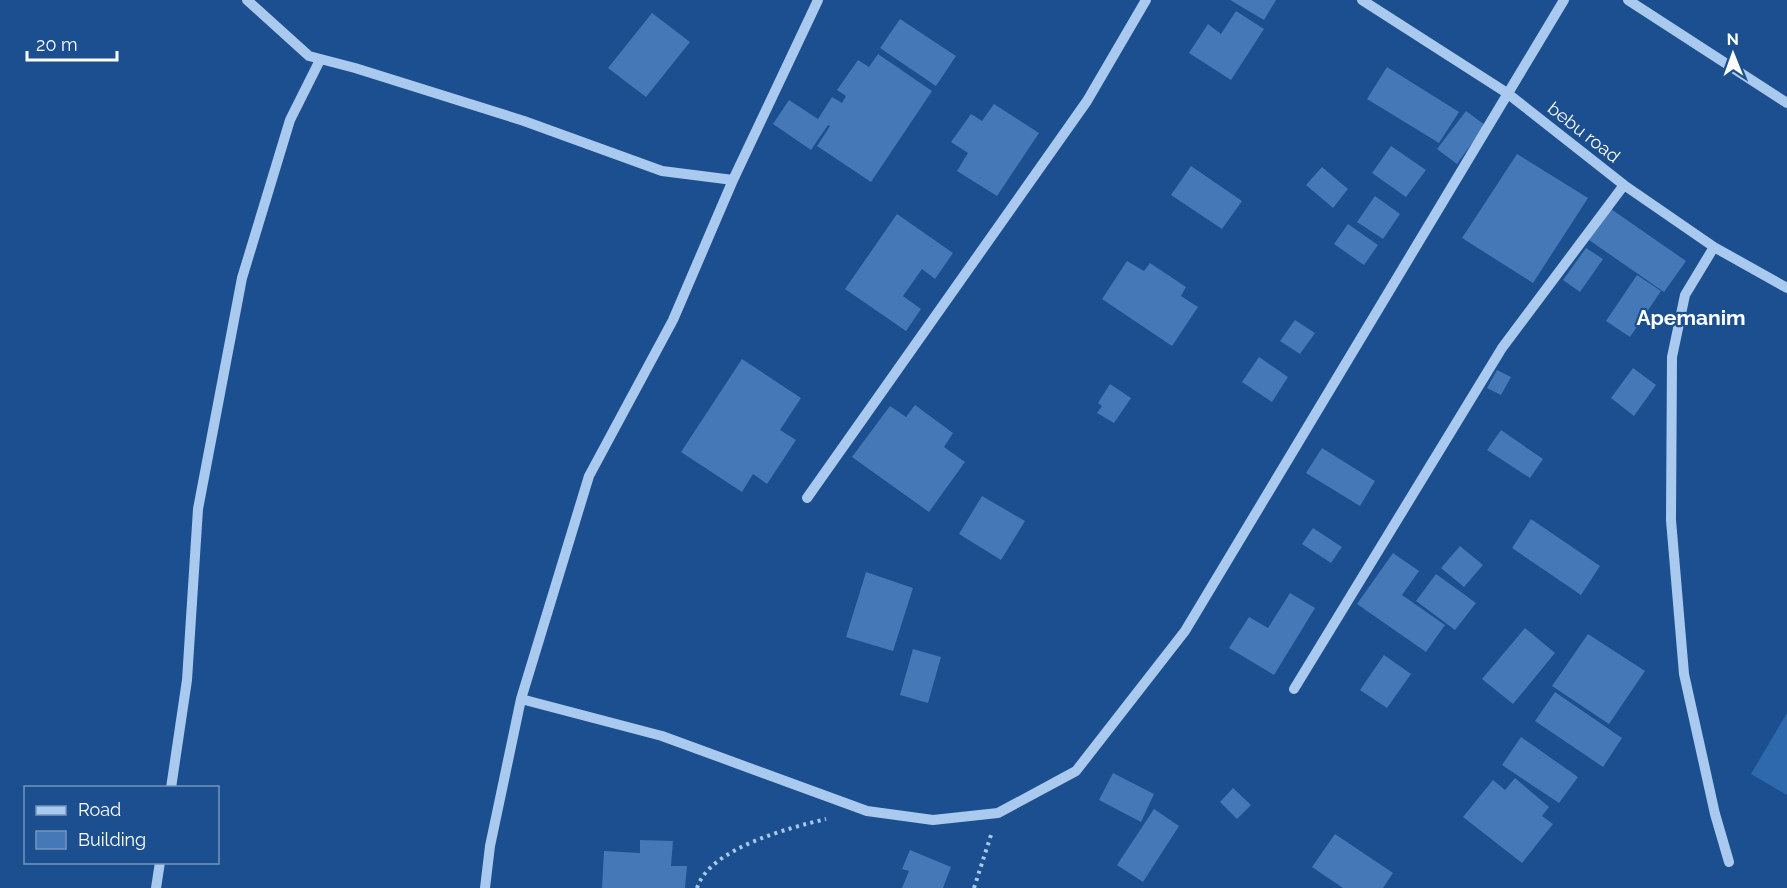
<svg xmlns="http://www.w3.org/2000/svg" width="1787" height="888" font-family="Raleway,sans-serif">
	<rect width="100%" height="100%" fill="#1b4f8f"/>
	<!-- green -->
	<path fill="#2e69ad" d="M1787 713V795L1751 774Z"/>
	<!-- building -->
	<path fill="#4478b7" d="M1230 0H1276L1264 20Z
		M1236 11 1264 29 1231 80 1189 53 1208 24 1221 34Z
		M652 13 690 42 646 97 608 68Z
		M900 19 956 56 936 86 880 48Z
		M878 54 932 91 871 182 817 146 830 126 828 125 811 150 773 124 789 100 818 119 832 97 842 103 846 96 837 90 858 60 869 67Z
		M1387 67 1459 112 1439 143 1367 99Z
		M994 104 1039 133 997 196 957 171 968 153 951 142 971 114 982 121Z
		M1466 111 1485 125 1457 164 1437 149Z
		M1391 146 1426 170 1406 197 1372 173Z
		M1517 154 1588 198 1533 283 1462 238Z
		M1191 166 1242 201 1222 229 1171 195Z
		M1322 167 1348 189 1333 208 1306 185Z
		M1375 196 1400 214 1383 239 1357 222Z
		M1611 209 1686 261 1664 292 1589 240Z
		M897 214 953 253 935 279 922 269 903 296 921 309 906 331 845 289Z
		M1348 224 1378 245 1364 265 1334 244Z
		M1586 248 1603 259 1580 292 1563 280Z
		M1127 261 1144 271 1150 263 1186 287 1181 296 1198 307 1172 346 1102 299Z
		M1637 275 1661 291 1630 337 1606 321Z
		M1295 320 1315 333 1300 354 1280 341Z
		M1259 357 1288 377 1272 402 1242 382Z
		M742 359 801 398 780 430 796 440 767 484 753 474 742 492 681 452Z
		M1633 368 1656 385 1634 416 1611 398Z
		M1497 370 1511 377 1501 395 1487 388Z
		M1110 384 1131 398 1114 423 1097 413 1102 406 1098 403Z
		M915 405 953 433 944 447 965 462 929 512 852 457 890 406 906 417Z
		M1501 430 1543 459 1530 478 1487 450Z
		M1322 448 1375 481 1360 506 1306 473Z
		M982 496 1025 521 1001 560 959 534Z
		M1531 519 1600 566 1581 595 1512 548Z
		M1313 528 1342 547 1331 563 1302 544Z
		M1460 546 1483 565 1464 587 1441 568Z
		M1393 553 1419 571 1402 595 1445 625 1426 652 1357 604Z
		M866 572 913 588 893 651 846 637Z
		M1436 574 1476 603 1455 630 1416 601Z
		M1290 593 1315 608 1274 675 1229 648 1249 617 1268 628Z
		M1525 628 1555 653 1513 704 1482 679Z
		M1588 634 1645 671 1609 724 1552 686Z
		M913 649 941 657 928 703 900 695Z
		M1384 655 1411 674 1387 708 1360 690Z
		M1555 692 1622 738 1603 767 1535 721Z
		M1521 737 1578 777 1559 803 1502 765Z
		M1113 773 1154 794 1141 822 1099 800Z
		M1515 778 1549 807 1542 816 1553 824 1522 863 1463 817 1493 780 1505 790Z
		M1233 788 1251 805 1237 819 1220 802Z
		M1154 809 1179 826 1143 882 1117 865Z
		M1335 834 1393 873 1383 888H1343L1312 867Z
		M640 840 673 841 671 866H687L685 888H602L604 851 640 853Z
		M910 850 951 867 943 888H902L909 871 902 869Z"/>
	<g fill="none" stroke-linecap="round" stroke-linejoin="round">
		<!-- path -->
		<path stroke="#a9c9ee" stroke-width="4" stroke-dasharray="3 4.5" stroke-linecap="butt" d="M697 888C710 848 789 828 826 819
			M974 888 991 835"/>
		<!-- minor -->
		<path stroke="#a9c9ee" stroke-width="10" d="M247 0 309 56 355 68 524 121 662 171 733 180
			M1362 0 1507 93 1624 185 1714 247 1787 288
			M1628 0 1787 103
			M1714 247 1685 295 1672 357 1671 520 1684 674 1715 814 1729 862
			M807 498 1087 101 1146 0
			M1294 689 1502 348 1624 185
			M521 699 662 736 867 811 933 820 998 813 1076 771 1185 631 1564 0
			M171 788 187 680 198 509 242 278 290 120 320 60
			M156 888 160 862
			M485 888 490 846 521 699 589 476 673 320 733 180 818 0"/>
	</g>
	<g text-anchor="middle" dominant-baseline="central" stroke-width="4.5" stroke-linejoin="round" paint-order="stroke">
		<!-- street labels -->
		<g font-size="18" fill="#fff" stroke="#1b4f8f">
			<text transform="translate(1584 132) rotate(38)">bebu road</text>
		</g>
		<!-- quarter labels -->
		<g font-size="21" font-weight="bold" fill="#fff" stroke="#1b4f8f">
			<text x="1691" y="317">Apemanim</text>
		</g>
	</g>
	<!-- legend -->
	<rect x="24" y="786" width="195" height="78" fill="#1b4f8f" stroke="#7695bc" stroke-width="1.5"/>
	<rect x="36" y="806" width="30" height="9" fill="#a9c9ee" stroke="#7695bc" stroke-width="1.5"/>
	<text x="78" y="816" font-size="18" fill="#ffffff">Road</text>
	<rect x="36" y="831" width="30" height="18" fill="#4478b7" stroke="#7695bc" stroke-width="1.5"/>
	<text x="78" y="846" font-size="18" fill="#ffffff">Building</text>
	<!-- north arrow -->
	<g transform="translate(1733 54) rotate(359)" stroke="#1b4f8f" stroke-width="4.5" paint-order="stroke">
	<path d="M0-4.5L10 22L0 15L-10 22Z" fill="#ffffff"/>
	<text y="-9" font-size="16" font-weight="bold" text-anchor="middle" fill="#ffffff">N</text>
	</g>
	<!-- scale -->
	<path d="M27 51v9h90v-9" fill="none" stroke="#ffffff" stroke-width="3"/>
	<text x="36" y="51" font-size="18" fill="#ffffff" stroke="#1b4f8f" stroke-width="4.5" paint-order="stroke">20 m</text>
</svg>
